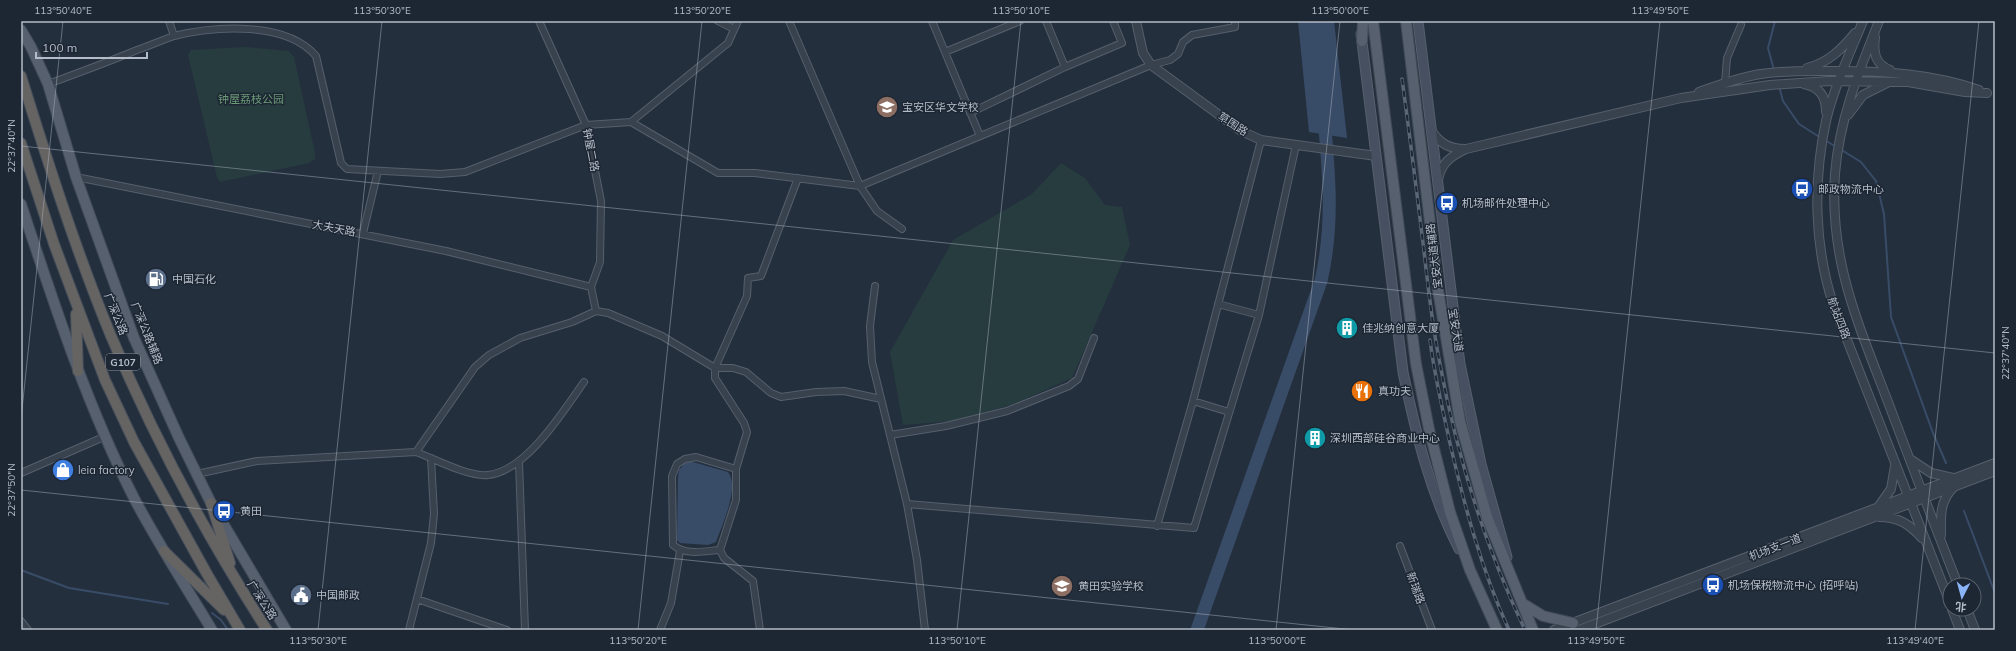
<svg xmlns="http://www.w3.org/2000/svg" width="2016" height="651" font-family="Mulish,'Noto Sans SC',sans-serif">
	<rect width="100%" height="100%" fill="#242f3e"/>
	<!-- green -->
	<path fill="#263c3f" d="M245 47 289 51 294 57 315 153V159L309 163 220 182 217 177 188 55 191 50Z
		M1061 163 1085 178 1105 205 1122 207 1130 245 1072 378 1014 404 953 421 903 425 890 352 953 240 1032 194Z"/>
	<!-- water -->
	<path fill="#394c67" d="M1298 21H1334L1347 138 1309 132Z
		M686 462H693L728 472C740 488 722 525 716 542L708 545 680 543 677 540 678 478 679 470Z"/>
	<g fill="none" stroke-linecap="round" stroke-linejoin="round">
		<!-- stream -->
		<path stroke="#394c67" stroke-width="2" d="M1774 70 1768 48 1775 21
			M1779 86 1783 101 1799 124 1821 138
			M1825 140 1836 147
			M1840 149 1861 162 1876 181 1884 214 1891 317 1933 433 1946 463
			M1964 511 1995 593
			M21 570 69 588 168 604
			M212 613 221 620 228 630"/>
		<!-- river -->
		<path stroke="#394c67" stroke-width="13" d="M1197 630 1321 281C1334 224 1329 174 1324 117"/>
		<!-- minor casing -->
		<g stroke="#565f6c" stroke-width="8">
			<path id="minor" d="M169 21 174 36
				M539 21 586 125 601 201 600 262 591 287
				M718 21 734 29
				M789 21 860 186 877 211 902 229
				M932 21 980 136
				M1046 21 1065 67
				M945 52 1020 21
				M1725 83 1727 58 1741 25
				M48 84C78 73 108 62 137 50 149 46 162 40 174 36 216 26 286 21 316 56L341 163 347 169 440 174 465 172 586 125 631 122 718 173H755L860 186 1151 65 1170 60 1178 54 1183 42 1192 35 1235 27V21
				M970 113 1065 67 1122 43 1113 21
				M631 122 728 43 738 21
				M76 177 446 251 591 287
				M363 233 378 171
				M875 286 870 326 872 362 907 504 917 560 925 630
				M591 287 596 311
				M1218 304 1259 315
				M1193 401 1229 412
				M890 435 946 426 1007 411 1069 386 1078 379 1094 338
				M416 452C435 459 468 477 488 475 527 471 563 411 584 382
				M519 462 525 630
				M21 473 106 436
				M197 474 257 461 416 452 475 367 489 355 520 338 572 322 596 311 608 313 662 336 715 368H733L746 372 771 393 781 397 816 392 844 391 881 399
				M907 504 1194 528 1259 315 1296 145
				M1157 526 1193 401 1261 140
				M1400 546 1432 630
				M720 550C705 551 686 556 673 545L672 476 677 464 685 459 696 457 736 469
				M417 599 507 630
				M21 621 28 630
				M409 630 431 543 434 514 431 458
				M660 630 671 603 680 551
				M760 630 753 581 724 558 720 550 736 500V469L747 432 744 423 715 378V368L747 296 748 278 761 276 798 178"/>
		</g>
		<!-- tertiary casing -->
		<g stroke="#565f6c" stroke-width="10">
			<path id="tertiary" d="M1136 21 1143 53 1151 65 1241 131 1261 140 1376 156
				M1863 21C1850 53 1834 87 1826 121 1813 181 1814 245 1833 304L1950 603
				M1879 21C1859 71 1839 120 1835 174 1829 260 1858 323 1888 402 1911 463 1934 524 1958 585
				M1875 37C1873 53 1875 64 1890 70
				M1807 68C1828 63 1842 49 1855 33
				M1804 84C1820 87 1826 97 1826 112
				M1699 92C1719 85 1740 77 1761 74 1786 70 1811 71 1837 71 1885 71 1933 74 1979 90
				M1848 115 1863 95 1887 83
				M1431 130C1440 144 1450 149 1465 149
				M1438 180C1441 163 1451 156 1466 149L1681 98 1770 85 1829 81 1908 82 1965 92 1987 93
				M1910 459 1931 473 1953 478
				M1879 506 1891 489 1895 466
				M1879 517C1899 517 1909 524 1922 538
				M1941 535C1941 518 1939 502 1953 488
				M1952 609 1960 630
				M1967 609 1975 630
				M1554 630 1995 463
				M1579 630 1995 471"/>
		</g>
		<!-- secondary casing -->
		<g stroke="#565f6c" stroke-width="11">
			<path id="secondary" d="M1418 21 1460 364 1481 464 1507 557
				M1361 34 1403 372C1416 434 1430 493 1459 549"/>
		</g>
		<!-- primary casing -->
		<g stroke="#414a57" stroke-width="12">
			<path id="primary" d="M1373 21 1416 364 1429 429 1450 512 1470 570 1497 630
				M1406 21 1438 290 1460 421 1487 517 1533 630
				M21 30 31 47 48 84 76 177 134 338 179 438 211 503 286 630
				M1362 41 1363 21
				M21 204C54 304 87 406 135 500 159 545 186 587 212 630
				M1522 603 1543 616 1573 623"/>
		</g>
		<!-- trunk casing -->
		<g stroke="#434c59" stroke-width="12">
			<path id="trunk" d="M21 76C48 163 76 251 111 336 154 438 207 537 267 630
				M21 143 54 244 105 380 134 442 207 574 240 630
				M76 314 78 371
				M211 503 230 563
				M164 551 224 610"/>
		</g>
		<!-- minor -->
		<use href="#minor" stroke="#38414e" stroke-width="6"/>
		<!-- tertiary -->
		<use href="#tertiary" stroke="#38414e" stroke-width="8"/>
		<!-- secondary -->
		<use href="#secondary" stroke="#465061" stroke-width="9"/>
		<!-- primary -->
		<use href="#primary" stroke="#56606e" stroke-width="10"/>
		<!-- trunk -->
		<use href="#trunk" stroke="#656462" stroke-width="10"/>
		<!-- rail casing -->
		<g stroke="#5a6575" stroke-width="3.5">
			<path id="rail" d="M1402 79C1410 137 1417 194 1424 251 1428 287 1432 323 1439 359 1456 453 1484 544 1525 630
				M1430 340C1434 373 1442 406 1449 439 1464 504 1481 569 1509 630"/>
		</g>
		<!-- rail -->
		<use href="#rail" stroke="#1d2633" stroke-width="2" stroke-dasharray="6" stroke-linecap="butt"/>
	</g>
	<!-- ticks -->
	<path fill="none" stroke="#b4bcc9" stroke-width="1" stroke-opacity="0.45" d="M21 146 1995 353M21 419 63 21M21 490 1354 630M318 630 382 21M638 630 702 21M957 630 1021 21M1276 630 1340 21M1596 630 1660 21M1915 630 1979 21"/>
	<!-- icons -->
	<defs>
		<g id="school-disc" transform="scale(1.15)"><circle r="9.5" fill="#8d6e63" stroke="#1d2633"/><path d="M0-5L7-2L0 1L-7-2ZM-4 1L0 2.5L4 1V4Q0 6-4 4Z" fill="#fff"/></g>
		<g id="bus-disc" transform="scale(1.15)"><circle r="9.5" fill="#1a4fb4" stroke="#1d2633"/><path d="M-5-6H5V4H4V6H2V4H-2V6H-4V4H-5ZM-3.5-4V0h7V-4ZM-3.5 1.2v1.5H-2V1.2ZM2 1.2v1.5H3.5V1.2Z" fill="#fff"/></g>
		<g id="fuel-disc" transform="scale(1.15)"><circle r="9.5" fill="#5c6f8a" stroke="#1d2633"/><path d="M-5.5-6h7V0h2V4h1.3V-2.5L3-4.5l.8-.8L6-3V5H2.5V1h-1V6h-7ZM-4.2-4.7v3.2H.2V-4.7Z" fill="#fff"/></g>
		<g id="building-disc" transform="scale(1.15)"><circle r="9.5" fill="#0f9aa8" stroke="#1d2633"/><path d="M-4-6H4V6H1V3H-1V6H-4ZM-2.5-4.3h1.7v1.8h-1.7ZM.8-4.3h1.7v1.8H.8ZM-2.5-1h1.7V.8h-1.7ZM.8-1h1.7V.8H.8Z" fill="#fff"/></g>
		<g id="restaurant-disc" transform="scale(1.15)"><circle r="9.5" fill="#e8710a" stroke="#1d2633"/><path d="M-5-6h1v4h1v-4h1v4h1v-4h1v5L-1.5 .5V6h-2V.5L-5-1ZM5-6V6H3V1.5H1.5Q1.5-4 5-6Z" fill="#fff"/></g>
		<g id="shop-disc" transform="scale(1.15)"><circle r="9.5" fill="#3f7fe0" stroke="#1d2633"/><path d="M-5-2.5h2.3a2.7 3.5 0 0 1 5.4 0H5L5.5 6h-11ZM-1.5-2.5h3a1.5 2.3 0 0 0-3 0Z" fill="#fff"/></g>
		<g id="civic-disc" transform="scale(1.15)"><circle r="9.5" fill="#5c6f8a" stroke="#1d2633"/><path d="M-.6-6.5H3V-4.5H.6V-3L4-1V1h2V6H-6V1h2V-1L-.6-3ZM-1.2 2.5V6h2.4V2.5Z" fill="#fff"/></g>
	</defs>
	<g fill-rule="evenodd">
		<use href="#school-disc" x="887" y="107"/>
		<use href="#bus-disc" x="1802" y="189"/>
		<use href="#bus-disc" x="1447" y="203"/>
		<use href="#fuel-disc" x="156" y="279"/>
		<use href="#building-disc" x="1347" y="328"/>
		<use href="#restaurant-disc" x="1362" y="391"/>
		<use href="#building-disc" x="1315" y="438"/>
		<use href="#shop-disc" x="63" y="470"/>
		<use href="#bus-disc" x="224" y="511"/>
		<use href="#bus-disc" x="1713" y="585"/>
		<use href="#school-disc" x="1062" y="586"/>
		<use href="#civic-disc" x="301" y="595"/>
	</g>
	<g text-anchor="middle" dominant-baseline="central" stroke-width="3" stroke-linejoin="round" paint-order="stroke">
		<!-- shield labels -->
		<rect fill="#1d2633" stroke="#878f9c" stroke-width="1" x="106" y="354" width="34" height="16" rx="3"/>
		<g font-size="10" font-weight="bold" fill="#b4bcc9">
			<text x="123" y="362">G107</text>
		</g>
		<!-- park labels -->
		<g font-size="11" fill="#6b9a76" stroke="#1d2633">
			<text x="251" y="99">钟屋荔枝公园</text>
		</g>
		<!-- poi labels -->
		<g font-size="11" fill="#b4bcc9" stroke="#1d2633" text-anchor="start">
			<text x="902" y="107">宝安区华文学校</text>
			<text x="1818" y="189">邮政物流中心</text>
			<text x="1462" y="203">机场邮件处理中心</text>
			<text x="172" y="279">中国石化</text>
			<text x="1362" y="328">佳兆纳创意大厦</text>
			<text x="1378" y="391">真功夫</text>
			<text x="1330" y="438">深圳西部硅谷商业中心</text>
			<text x="78" y="470">leia factory</text>
			<text x="240" y="511">黄田</text>
			<text x="1728" y="585">机场保税物流中心 (招呼站)</text>
			<text x="1078" y="586">黄田实验学校</text>
			<text x="316" y="595">中国邮政</text>
		</g>
		<!-- street labels -->
		<g font-size="11" fill="#b4bcc9" stroke="#1d2633">
			<text transform="translate(1233 124) rotate(33)">草围路</text>
			<text transform="translate(591 150) rotate(79)">钟屋二路</text>
			<text transform="translate(334 228) rotate(11)">大夫天路</text>
			<text transform="translate(1434 256) rotate(-97)">宝安大道辅路</text>
			<text transform="translate(116 314) rotate(68)">广深公路</text>
			<text transform="translate(1839 318) rotate(69)">航站四路</text>
			<text transform="translate(1456 330) rotate(81)">宝安大道</text>
			<text transform="translate(147 333) rotate(68)">广深公路辅路</text>
			<text transform="translate(1775 547) rotate(-21)">机场支一道</text>
			<text transform="translate(1416 588) rotate(70)">新瑞路</text>
			<text transform="translate(262 600) rotate(57)">广深公路</text>
		</g>
	</g>
	<!-- border -->
	<rect width="2016" height="651" fill="none" stroke="#1d2633" stroke-width="44"/>
	<!-- north arrow -->
	<g transform="translate(1962 597) rotate(186)"><circle r="19" fill="#1d2633" stroke="#59626f"/>
	<path d="M0-3L7 15L0 10L-7 15Z" fill="#8ab4f8"/>
	<text y="-6" font-size="11" font-weight="bold" text-anchor="middle" fill="#b4bcc9">北</text>
	</g>
	<!-- scale -->
	<path d="M36 52v6h111v-6" fill="none" stroke="#b4bcc9" stroke-width="2"/>
	<text x="42" y="52" font-size="12" fill="#b4bcc9" stroke="#1d2633" stroke-width="3" paint-order="stroke">100 m</text>
	<rect x="22" y="22" width="1972" height="607" fill="none" stroke="#b4bcc9" stroke-width="1.5"/>
	<g font-size="10" text-anchor="middle" fill="#b4bcc9">
		<text x="63" y="14">113°50'40"E</text>
		<text x="382" y="14">113°50'30"E</text>
		<text x="702" y="14">113°50'20"E</text>
		<text x="1021" y="14">113°50'10"E</text>
		<text x="1340" y="14">113°50'00"E</text>
		<text x="1660" y="14">113°49'50"E</text>
		<text transform="translate(11 146) rotate(-90)" y="4">22°37'40"N</text>
		<text transform="translate(2005 353) rotate(-90)" y="4">22°37'40"N</text>
		<text transform="translate(11 490) rotate(-90)" y="4">22°37'50"N</text>
		<text x="318" y="644">113°50'30"E</text>
		<text x="638" y="644">113°50'20"E</text>
		<text x="957" y="644">113°50'10"E</text>
		<text x="1277" y="644">113°50'00"E</text>
		<text x="1596" y="644">113°49'50"E</text>
		<text x="1915" y="644">113°49'40"E</text>
	</g>
</svg>
